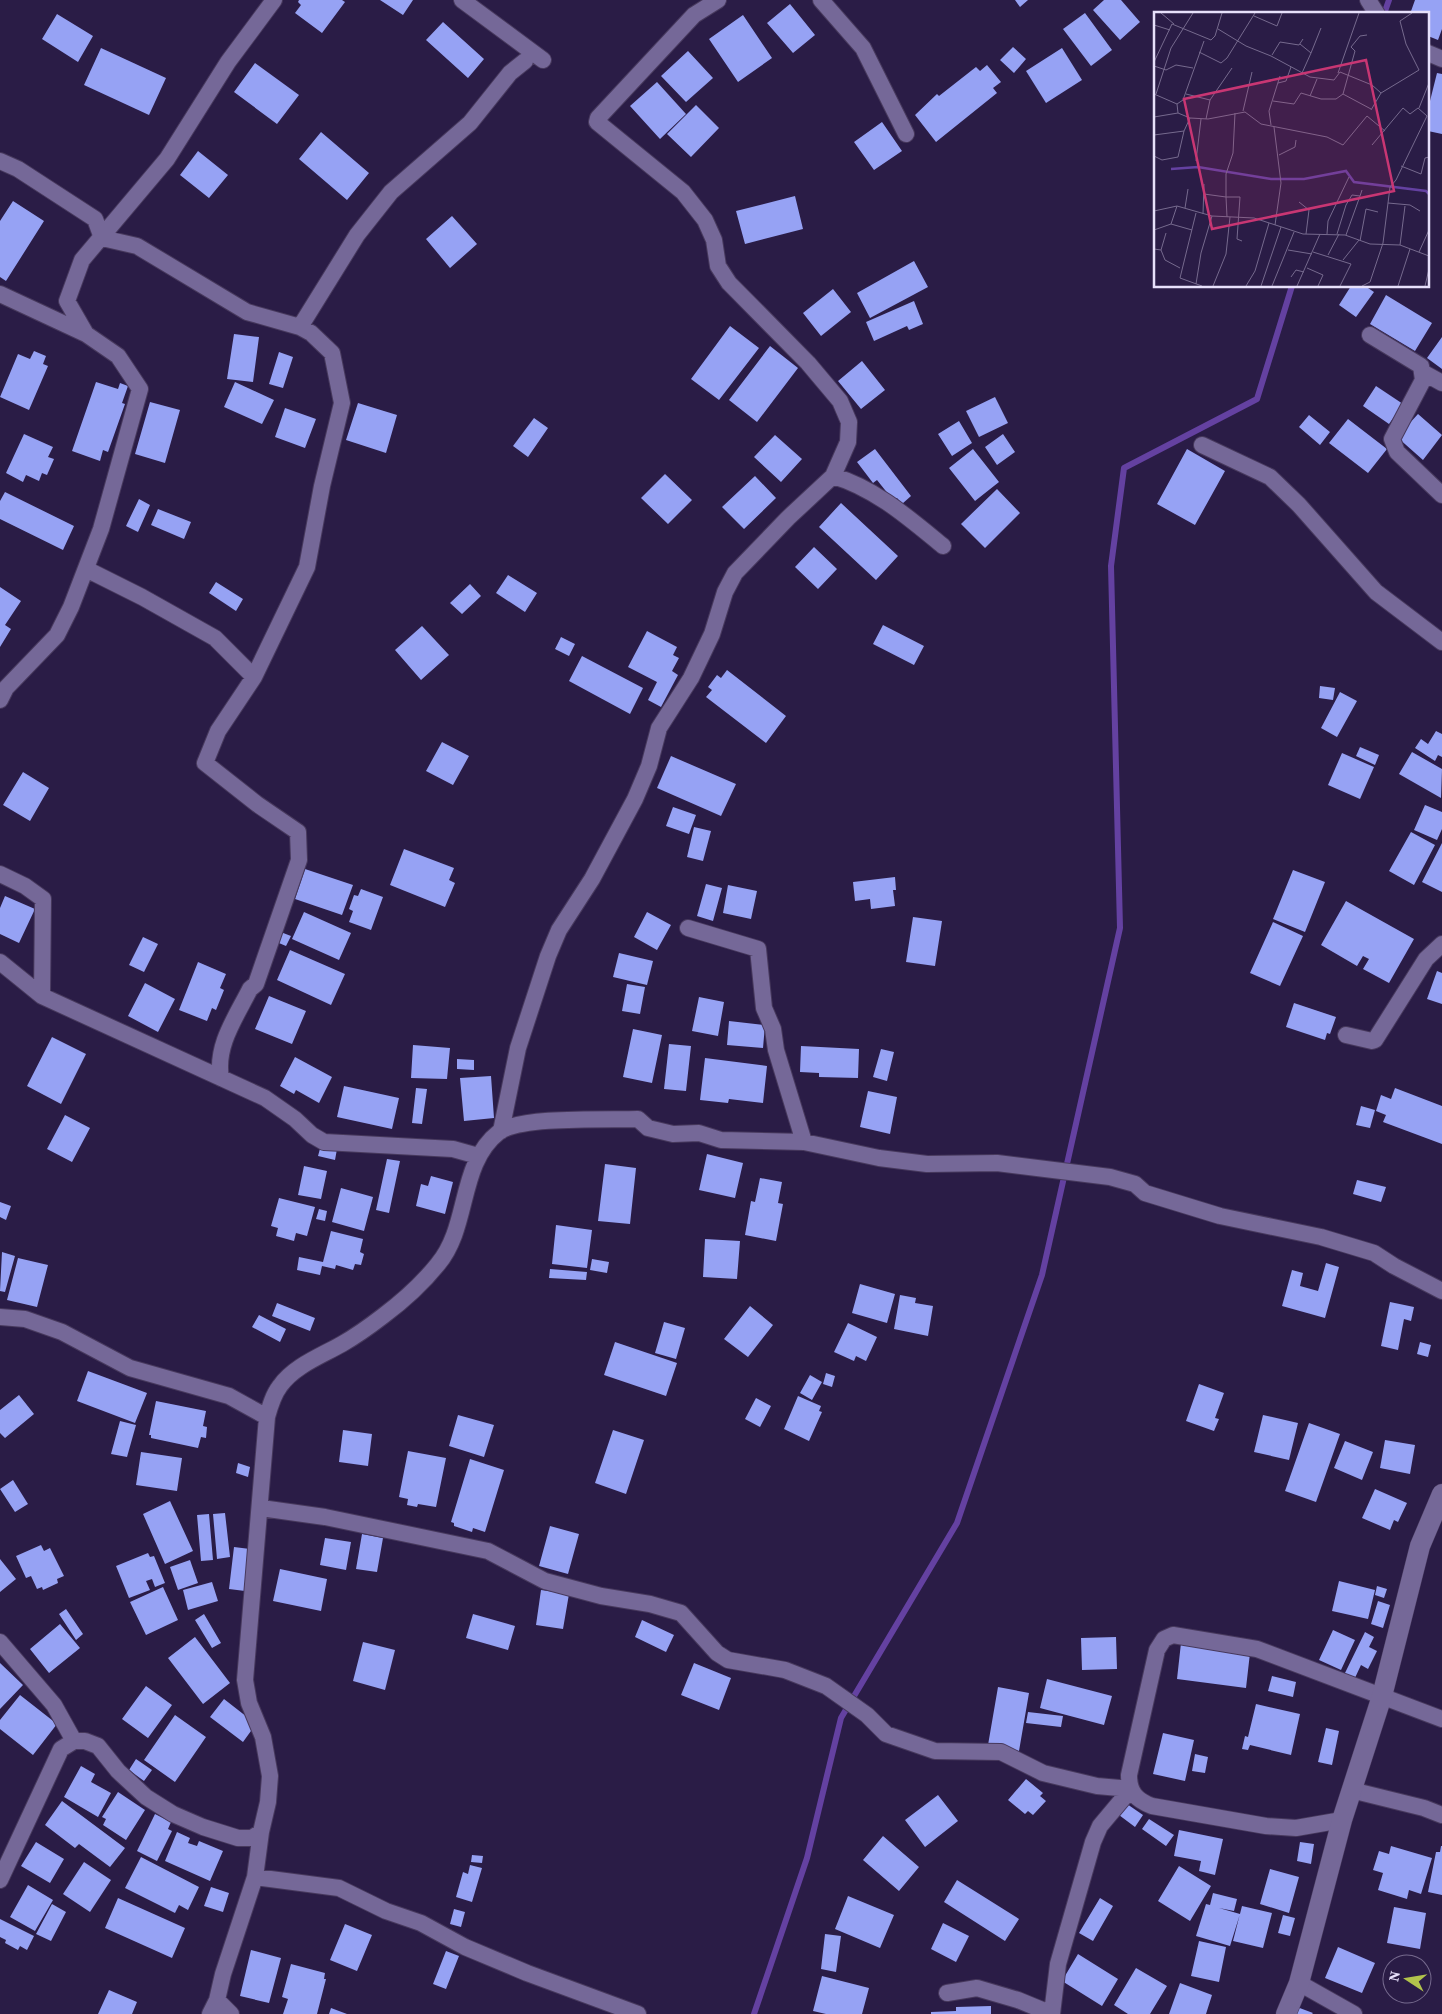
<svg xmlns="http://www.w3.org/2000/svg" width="1442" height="2014" font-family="'Source Serif 4',serif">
	<rect width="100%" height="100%" fill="#2a1c46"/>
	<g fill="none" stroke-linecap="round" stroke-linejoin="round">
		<!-- stream -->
		<path stroke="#6441a1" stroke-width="6" d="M1384 14 1389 0
			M754 2014 807 1858 841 1718 957 1523 1042 1275 1120 928 1111 566 1124 468 1257 399 1292 286"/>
	</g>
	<!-- building -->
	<path fill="#96a2f4" d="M299 0H342L345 2 322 33 295 13 301 5 298 2Z
		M380 0H413L403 15Z
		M1015 0H1028L1020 7Z
		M1104 0H1121L1140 22 1120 40 1093 10Z
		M1415 0H1442V29L1438 40 1428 36V14H1410Z
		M790 4 815 35 793 53 767 23Z
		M1085 13 1112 50 1091 66 1063 29Z
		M57 14 93 36 78 62 42 39Z
		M743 15 772 58 738 82 709 39Z
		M443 22 484 59 468 78 426 40Z
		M1013 47 1026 59 1014 73 1000 60Z
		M101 48 166 78 149 115 84 85Z
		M1062 48 1082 80 1046 103 1026 71Z
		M688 51 713 78 686 102 661 76Z
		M255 63 299 95 277 124 234 92Z
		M987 65 1001 82 993 88 997 93 936 142 915 115 937 94 939 96 976 67 980 71Z
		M1437 73 1442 74V134L1428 131V109Z
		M657 82 686 114 660 139 630 106Z
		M696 105 719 128 691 157 667 134Z
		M882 122 902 151 874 170 854 142Z
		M321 132 369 173 347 200 299 159Z
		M198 151 228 175 209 198 180 175Z
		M795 196 803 229 745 244 736 211Z
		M13 201 44 221 6 281 0 277V221Z
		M452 216 477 244 450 268 426 239Z
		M914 261 928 287 870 318 857 293Z
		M1351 286H1365L1374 292 1356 317 1339 305Z
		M833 289 851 312 821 336 803 313Z
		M1386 295 1432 323 1415 351 1370 324Z
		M914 301 923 324 909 330 907 326 874 341 866 322Z
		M730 326 759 348 719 400 691 379Z
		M234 334 259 337 253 382 227 379Z
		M1442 337V369L1427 358Z
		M770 346 798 368 757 422 729 400Z
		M34 351 46 356 43 364 48 366 29 410 0 397 18 354 30 359Z
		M279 352 293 357 283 388 269 384Z
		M862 361 885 390 861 409 838 381Z
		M96 382 118 389 120 383 128 386 122 403 125 404 108 452 103 450 100 461 72 451Z
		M235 382 274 400 262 424 224 407Z
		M1376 386 1403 404 1389 424 1363 406Z
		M995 397 1008 423 979 437 966 411Z
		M150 402 180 410 165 463 135 454Z
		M358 403 397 415 386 453 346 440Z
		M285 408 316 419 305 448 275 437Z
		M1418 414 1442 435 1423 460 1397 437Z
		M1309 415 1330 432 1320 445 1299 427Z
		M534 418 548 428 528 457 513 446Z
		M1348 419 1387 449 1368 473 1329 443Z
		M959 421 972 443 952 456 938 434Z
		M24 434 53 447 48 457 54 459 47 475 42 473 39 481 26 475 23 482 6 473Z
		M1003 434 1015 452 997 465 985 447Z
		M775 435 802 459 781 482 754 457Z
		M875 449 911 496 902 504 897 498 893 500 877 480 873 483 857 462Z
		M973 449 999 482 975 501 949 468Z
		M1187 449 1225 471 1195 525 1157 504Z
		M665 474 692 500 668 524 641 498Z
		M755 476 776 498 744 529 722 507Z
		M997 489 1020 513 985 548 961 524Z
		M5 492 74 526 63 550 0 519V501Z
		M139 499 150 505 138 532 126 526Z
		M841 503 898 556 876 580 819 527Z
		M158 509 191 522 184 539 151 525Z
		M814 547 837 569 818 589 795 567Z
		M508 575 537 593 525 612 496 593Z
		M216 582 243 599 236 611 209 593Z
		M470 584 481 596 462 614 450 603Z
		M0 587 21 601 5 625 11 629 0 647Z
		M883 625 924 646 914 665 873 644Z
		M422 626 449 655 421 680 395 650Z
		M647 631 677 647 673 655 679 658 672 671 678 675 661 707 648 700 657 682 628 667Z
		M561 637 575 644 569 656 555 649Z
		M582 656 643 688 630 714 569 681Z
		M727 670 786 716 766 743 706 697 712 690 708 687 717 675 721 678Z
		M1320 686 1335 688 1333 700 1319 698Z
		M1340 692 1357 701 1337 737 1321 728Z
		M1436 731 1442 734V757L1438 755 1435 761 1415 748 1421 739 1428 744Z
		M442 742 469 756 453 785 426 771Z
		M1360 747 1379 755 1375 765 1356 756Z
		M1412 752 1442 769 1441 798 1399 774Z
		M1342 753 1374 767 1360 799 1328 785Z
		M671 756 736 784 721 816 657 788Z
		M23 772 49 788 30 821 3 805Z
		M1425 805 1442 812V829L1437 840 1414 830Z
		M673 807 696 815 689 834 666 826Z
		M694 827 711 831 703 861 687 857Z
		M1411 832 1435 845 1414 885 1389 871Z
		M1442 843V892L1422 882Z
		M404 849 454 868 449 880 455 883 445 907 390 885Z
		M305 869 353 885 342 915 295 899Z
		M1293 870 1325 882 1305 932 1273 919Z
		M895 877 896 890H893L895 906 871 909 870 899 855 901 853 882Z
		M706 884 722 888 713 921 697 916Z
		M728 885 757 891 751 919 723 913Z
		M361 889 383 897 371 930 349 922 353 911 349 909 354 895 358 896Z
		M5 896 35 909 19 943 0 934V908Z
		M1346 901 1414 939 1389 983 1363 969 1369 959 1363 956 1357 966 1321 945Z
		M304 912 351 933 339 960 292 939Z
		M647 912 671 925 657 950 634 937Z
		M913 917 942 921 935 966 906 962Z
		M1273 922 1303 936 1280 986 1250 973Z
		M278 931 291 936 286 946 274 941Z
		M143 937 158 944 144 972 129 965Z
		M290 950 345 974 331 1005 277 980Z
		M619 953 653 961 647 985 613 977Z
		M198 962 226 974 220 988 224 990 216 1010 212 1008 207 1021 179 1010Z
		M1437 971 1442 973V1004L1427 999Z
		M145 983 175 999 158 1032 128 1016Z
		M627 984 645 987 640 1014 622 1011Z
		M269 996 306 1011 292 1044 255 1029Z
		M699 997 724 1002 718 1036 692 1031Z
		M1294 1003 1336 1017 1330 1034 1327 1033 1325 1040 1286 1027Z
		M729 1021 765 1025 763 1048 727 1045Z
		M633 1029 662 1035 652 1083 623 1077Z
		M52 1037 86 1054 61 1104 27 1086Z
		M669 1044 691 1046 686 1091 664 1089Z
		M413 1045 450 1048 447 1079 411 1078Z
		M801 1046 859 1049 858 1078 819 1077V1073L800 1072Z
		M881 1049 894 1052 887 1081 873 1077Z
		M295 1057 332 1077 319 1103 296 1090 294 1094 280 1086Z
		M705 1058 767 1066 763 1103 729 1099 728 1103 700 1100Z
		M457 1059 474 1060V1070L457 1069Z
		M491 1076 494 1118 464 1121 460 1078Z
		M344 1086 399 1098 392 1129 337 1117Z
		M416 1088 427 1089 422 1124 412 1123Z
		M1395 1088 1442 1106V1144L1383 1122 1386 1115 1376 1111 1381 1095 1391 1099Z
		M868 1091 897 1097 890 1134 860 1127Z
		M1361 1106 1375 1110 1370 1128 1356 1125Z
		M65 1115 90 1128 72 1162 47 1149Z
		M321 1145 337 1149 335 1160 318 1156Z
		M707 1154 743 1163 735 1198 699 1190Z
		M387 1159 400 1161 389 1213 376 1210Z
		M605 1164 636 1168 630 1224 598 1221Z
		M304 1166 327 1171 321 1199 298 1195Z
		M431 1176 453 1182 445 1214 416 1206 421 1184 428 1186Z
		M760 1178 782 1182 778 1203 783 1204 776 1241 745 1235 751 1201 755 1202Z
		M1357 1180 1386 1187 1381 1202 1353 1194Z
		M341 1188 373 1197 364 1231 332 1222Z
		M279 1198 315 1207 307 1236 296 1233 294 1241 276 1236 278 1228 271 1226Z
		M0 1202 11 1206 6 1220 0 1217Z
		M319 1209 327 1211 325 1221 316 1219Z
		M556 1225 592 1230 587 1268 552 1264Z
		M331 1231 363 1239 360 1252 364 1254 361 1265 355 1264 353 1270 336 1265 335 1269 322 1266 320 1275 297 1270 299 1257 323 1262Z
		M705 1239 740 1241 737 1279 703 1277Z
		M2 1252 15 1256 5 1292 0 1291Z
		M18 1258 48 1265 37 1307 7 1300Z
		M592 1259 609 1262 607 1273 590 1270Z
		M1326 1263 1339 1267 1325 1318 1282 1306 1292 1270 1303 1273 1300 1286 1318 1291Z
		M550 1269 587 1272 586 1280 549 1278Z
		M860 1284 895 1294 887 1323 852 1313Z
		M900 1295 916 1298 915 1303 933 1306 928 1336 894 1329Z
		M1390 1302 1414 1307 1411 1321 1404 1319 1398 1350 1381 1346Z
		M277 1303 315 1318 310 1331 272 1316Z
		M750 1306 773 1325 748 1357 724 1339Z
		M259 1315 286 1329 280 1342 252 1327Z
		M664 1322 685 1328 676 1359 655 1353Z
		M848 1323 877 1337 866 1361 856 1356 854 1361 834 1352Z
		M615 1342 677 1363 666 1396 604 1375Z
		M1420 1342 1431 1345 1428 1357 1417 1354Z
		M88 1371 147 1393 135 1423 77 1401Z
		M826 1373 835 1376 832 1387 823 1384Z
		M810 1375 822 1382 812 1400 800 1393Z
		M1199 1384 1224 1393 1215 1418 1219 1419 1214 1431 1186 1421Z
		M19 1395 34 1414 5 1438 0 1433V1410Z
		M798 1396 821 1406 819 1411 822 1412 809 1441 784 1429Z
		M756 1398 771 1406 760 1427 745 1419Z
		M156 1401 206 1411 203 1426 207 1427 206 1438 201 1437 198 1448 151 1438V1435H149Z
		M458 1415 494 1425 484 1457 449 1446Z
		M1263 1415 1298 1423 1289 1460 1254 1452Z
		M120 1421 136 1425 127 1457 111 1454Z
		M1309 1423 1340 1434 1316 1502 1285 1491Z
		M343 1430 372 1434 368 1466 339 1462Z
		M613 1430 644 1440 626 1494 595 1483Z
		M1385 1440 1415 1445 1410 1474 1380 1468Z
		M1345 1441 1373 1452 1362 1480 1334 1468Z
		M408 1451 446 1458 436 1507 418 1504 417 1507 407 1505 408 1499 399 1497Z
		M141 1452 182 1458 177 1491 136 1485Z
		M470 1459 504 1470 485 1532 473 1528 472 1532 454 1526V1523L451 1522Z
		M238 1463 250 1467 248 1477 236 1473Z
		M13 1480 28 1504 15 1512 0 1489Z
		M1375 1489 1407 1503 1398 1522 1394 1520 1390 1530 1362 1518Z
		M170 1501 193 1551 165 1564 143 1514Z
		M225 1513 230 1557 217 1559 213 1514Z
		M209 1514 213 1560 201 1561 197 1515Z
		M550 1526 579 1534 568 1574 539 1566Z
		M362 1534 383 1538 377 1572 356 1569Z
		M325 1538 351 1542 346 1570 320 1565Z
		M41 1545 44 1551 50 1548 64 1576 57 1579 58 1583 43 1590 42 1587 37 1589 31 1576 26 1578 16 1556Z
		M234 1547 250 1549 245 1591 229 1589Z
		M148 1553 150 1557 154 1556 165 1583 155 1587 152 1579 146 1581 150 1590 129 1598 116 1566Z
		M0 1559 16 1579 0 1592Z
		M190 1560 198 1583 178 1590 170 1567Z
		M280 1569 327 1579 321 1611 273 1601Z
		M1339 1581 1375 1590 1368 1619 1332 1611Z
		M212 1582 218 1601 188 1610 183 1590Z
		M1377 1586 1387 1589 1384 1598 1375 1595Z
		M163 1587 178 1620 146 1635 130 1602Z
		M541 1590 569 1594 563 1629 536 1625Z
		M1378 1601 1390 1605 1383 1628 1371 1624Z
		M66 1609 83 1634 76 1640 59 1614Z
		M204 1614 221 1643 212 1648 195 1620Z
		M473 1614 515 1626 508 1650 466 1638Z
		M642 1620 674 1635 666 1652 635 1637Z
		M60 1624 80 1648 49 1673 30 1649Z
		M1333 1630 1355 1640 1341 1670 1319 1660Z
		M1365 1632 1374 1637 1369 1647 1377 1651 1368 1669 1361 1665 1354 1680 1344 1675Z
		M195 1637 230 1683 203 1704 168 1658Z
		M1116 1637 1117 1669 1082 1670 1081 1638Z
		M363 1642 395 1650 385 1690 353 1681Z
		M1181 1643 1250 1653 1246 1688 1177 1679Z
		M0 1663 23 1685 0 1709Z
		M694 1663 731 1678 719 1710 681 1695Z
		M1272 1676 1296 1682 1293 1697 1268 1691Z
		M1047 1679 1112 1696 1104 1725 1040 1708Z
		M146 1686 172 1705 148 1738 122 1719Z
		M998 1687 1029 1693 1019 1751 988 1745Z
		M20 1695 57 1724 33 1755 0 1729V1720Z
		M224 1699 256 1724 243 1742 210 1717Z
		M1256 1704 1300 1714 1291 1755 1250 1745 1248 1750 1242 1749 1245 1736 1248 1737Z
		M1028 1712 1063 1716 1061 1727 1026 1723Z
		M175 1715 206 1737 175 1782 144 1760Z
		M1326 1728 1339 1731 1332 1765 1318 1762Z
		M1163 1733 1194 1740 1185 1781 1153 1774Z
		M1195 1754 1208 1757 1205 1773 1192 1771Z
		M136 1759 152 1770 144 1781 129 1770Z
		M81 1766 95 1774 91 1782 111 1793 98 1817 64 1797Z
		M1026 1779 1043 1793 1040 1796 1046 1801 1033 1815 1028 1811 1025 1814 1008 1800Z
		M118 1792 145 1810 126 1840 103 1825 106 1819 102 1817Z
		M938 1795 958 1821 925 1847 905 1820Z
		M62 1801 125 1848 110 1867 79 1844 75 1848 45 1825Z
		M1127 1804 1143 1815 1135 1827 1119 1815Z
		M155 1814 171 1822 168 1829 172 1831 157 1861 137 1851Z
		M1149 1819 1174 1835 1166 1846 1142 1829Z
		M1179 1830 1223 1839 1215 1875 1199 1871 1201 1861 1174 1856Z
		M177 1832 190 1838 188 1843 197 1846 199 1841 223 1851 210 1881 165 1861Z
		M883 1836 919 1867 899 1891 863 1860Z
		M36 1842 64 1859 50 1883 21 1866Z
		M1300 1842 1314 1844 1311 1864 1297 1861Z
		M1391 1846 1432 1858 1421 1894 1409 1890 1407 1899 1378 1890 1383 1873 1373 1870 1379 1851 1389 1854Z
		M1441 1846H1442V1895L1428 1892 1436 1852H1440Z
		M472 1855 483 1856 482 1863 471 1862Z
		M141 1857 199 1887 188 1910 179 1905 175 1913 125 1888Z
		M84 1862 111 1880 90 1912 63 1894Z
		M470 1865 482 1868 472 1902 456 1897 463 1872 468 1874Z
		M1179 1866 1211 1886 1190 1921 1158 1901Z
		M1270 1869 1299 1877 1289 1913 1260 1904Z
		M957 1880 1019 1919 1005 1941 944 1902Z
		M28 1885 53 1900 35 1931 10 1917Z
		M211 1887 229 1893 223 1912 204 1906Z
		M1213 1893 1237 1899 1234 1911 1219 1908 1240 1914 1230 1946 1196 1936 1206 1904 1210 1905Z
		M848 1896 894 1915 880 1948 835 1929Z
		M118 1898 185 1928 172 1958 105 1928Z
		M1100 1898 1113 1906 1093 1941 1079 1933Z
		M52 1904 66 1912 51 1941 36 1934Z
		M1242 1906 1272 1913 1263 1948 1233 1941Z
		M1394 1907 1426 1913 1420 1949 1387 1943Z
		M454 1909 465 1912 461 1927 450 1924Z
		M1283 1915 1295 1918 1290 1936 1278 1933Z
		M0 1919 34 1936 27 1950 20 1946 18 1950 5 1943 6 1940 0 1937Z
		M943 1923 969 1936 956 1962 931 1949Z
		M345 1924 372 1935 357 1971 330 1960Z
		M825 1934 841 1936 836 1972 821 1969Z
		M1199 1941 1226 1947 1219 1982 1191 1976Z
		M1338 1947 1375 1963 1362 1993 1325 1978Z
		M251 1950 281 1958 269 2003 240 1996Z
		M446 1951 459 1956 446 1989 433 1984Z
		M1078 1954 1118 1979 1102 2006 1062 1981Z
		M291 1964 325 1973 324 1979H326L317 2014H283L288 1999 282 1997Z
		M1136 1968 1167 1986 1150 2014H1128L1114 2005Z
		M822 1976 869 1988 862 2014H826L813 2011Z
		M1180 1983 1212 1995 1206 2014H1169Z
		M109 1990 137 2002 132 2014H98Z
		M991 2006V2014H931V2012L956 2011V2007Z
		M1297 2007 1313 2013 1312 2014H1294Z
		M331 2008 347 2014H329Z"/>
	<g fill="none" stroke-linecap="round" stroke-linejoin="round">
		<!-- minor casing -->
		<g stroke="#47395d" stroke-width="18">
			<path id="minor" d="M462 0 543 60
				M821 0 863 48 906 134
				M1368 0 1377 14
				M1428 53 1442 59
				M0 161 18 169 95 219 102 238 137 246 247 312 300 327 357 235 391 192 470 123 510 73 525 61
				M0 294 86 334
				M1370 335 1421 366 1423 380 1392 439 1397 452 1442 495
				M1424 373 1442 383
				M1202 445 1270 477 1299 505 1376 592 1442 642
				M833 476C875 488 910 519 943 546
				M86 569 142 597 215 638 254 677
				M0 700 6 688 57 635 71 607 101 529 140 389 118 356 86 334 67 301 82 260 167 159 228 62 274 0
				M0 874 25 886 43 899 42 996
				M688 928 758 949 764 1008 773 1029 776 1050 804 1142
				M0 962 42 996 265 1098 295 1119 312 1135 324 1142 453 1149 478 1156
				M1346 1035 1372 1041 1375 1040 1426 959 1442 944
				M221 1078C215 1046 236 1017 250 989L256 984 299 860 298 832 257 804 205 763 218 731 254 677 307 567 322 486 342 403 332 353 311 333 300 327
				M501 1131 518 1048 548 956 559 930 592 879 635 799 649 766 659 728 691 678 712 634 725 592 735 573 788 518 833 476 848 442 849 422 840 401 808 363 729 283 718 266 714 240 705 220 683 192 597 122 598 118 694 15 718 0
				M0 1317 25 1319 62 1332 130 1368 229 1396 267 1417
				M261 1508 325 1517 488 1551 545 1581 601 1596 650 1604 681 1613 717 1653 728 1660 785 1670 826 1686 867 1715 886 1734 935 1751 1001 1752 1043 1773 1097 1786 1131 1789
				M0 1642 54 1705 74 1741
				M1351 1790 1424 1808 1442 1815
				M1342 1820 1296 1828 1266 1826 1152 1806C1136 1800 1129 1792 1129 1775L1157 1650 1164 1639 1173 1635 1257 1649 1442 1719
				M255 1877 339 1888 386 1911 421 1923 465 1947 527 1973 638 2014
				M0 1880 61 1749 74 1741H85L98 1746 118 1771 146 1797 173 1814 203 1827 238 1838H252L261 1832
				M1299 1983 1354 2014
				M947 1993 977 1988 1018 2000 1052 2014
				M217 2000 231 2014
				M210 2014 217 2000 223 1974 255 1877 261 1832 268 1802 270 1776 263 1737 249 1703 245 1680 267 1417C270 1406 273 1395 280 1386 294 1366 321 1356 342 1344 356 1336 370 1326 383 1316 403 1301 422 1284 438 1264 470 1226 458 1164 499 1132 521 1116 607 1120 638 1119L648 1128 673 1134 699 1133 721 1140 804 1142 879 1158 927 1164 997 1163 1110 1177 1135 1184 1145 1193 1220 1216 1321 1237 1374 1253 1394 1266 1442 1291
				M1052 2014 1058 1964 1093 1842 1100 1826 1131 1789"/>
		</g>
		<!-- tertiary casing -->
		<g stroke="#47395d" stroke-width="21">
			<path id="tertiary" d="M1286 2014 1299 1983 1342 1820 1382 1696 1420 1546 1442 1494"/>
		</g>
		<!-- minor -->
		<use href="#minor" stroke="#756898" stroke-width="16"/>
		<!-- tertiary -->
		<use href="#tertiary" stroke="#756898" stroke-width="20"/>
	</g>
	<!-- overview -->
	<g transform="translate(1154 12)">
		<rect width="275" height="275" fill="#2a1c46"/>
		<path fill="none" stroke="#6441a1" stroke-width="2.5" d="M17 157 44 155 117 167H150L192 159 200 170 272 179 275 182"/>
		<path fill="none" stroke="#766a8e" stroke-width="1" d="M7 1 20 12M100 4 123 14 128 1M0 13 16 18M64 17 92 34 117 44 156 65 180 68 186 60 218 73 227 81 217 98M213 23 206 24 197 35 201 39 189 82 217 97M146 32 157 41 167 16M45 40 67 51 73 46 101 1M118 43 126 30 145 33 149 27M0 50 18 12 57 28 61 24 68 1M0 54 12 58 22 53 39 56M148 61 157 41M184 61 205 1M124 71 132 69 137 55M227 81 265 58 252 32 246 9 258 1M0 82 23 92M2 82 17 36 39 1M32 82 56 88 52 107M156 84 163 67M56 88 78 56M119 89 140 92 147 81 167 87H182L189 82M23 92 24 101 36 106 54 107 91 100 107 112 173 125 189 133 213 104 231 119M23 92 29 88 50 29M265 96 275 71M89 99 98 60M0 105 24 101M117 113 115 99 126 64M120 115 127 171 121 213M0 123 30 119 36 106M125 143 141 135 142 128M0 144 8 148 24 145 30 119M42 149 47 107M247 154 267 162 271 146 275 145M50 182 72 185V162L79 141 81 101M145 190 155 198 152 222M234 191 256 193 266 199M31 196 34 177M0 199 23 194 58 204 100 206 149 222 191 223 216 232 246 233 275 244M42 201 26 266 48 274M49 202 50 172M73 205 72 185H86L83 227 88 229M17 212 23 194M0 218 17 212 38 218M173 222 174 209 195 165M183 222 192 193 198 183 206 184 208 178M192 223 206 184M206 229 212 197 224 200M246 233 251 194M0 237 7 238 11 248 26 256M7 238 12 221M134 238 158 242M159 240 197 252 186 274M265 240 275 218M174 243 185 222M189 248 205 228M153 256 169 263 164 274M137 265 142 258 150 260M42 272 47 241 58 204M59 274 72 242 76 205M92 274 101 259 115 211M107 274 127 215M118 274 140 220M143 274 166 222M208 274 216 270 229 231 236 175 242 168 273 104 264 96 256 102 249 96 218 133M244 274 256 237M271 274 275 257"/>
		<path fill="#c83673" fill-opacity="0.15" stroke="#c83673" stroke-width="2.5" d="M212 48 240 179 58 217 30 87Z"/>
		<rect width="275" height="275" fill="none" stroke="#e7e0fb" stroke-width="2.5"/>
	</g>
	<!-- north arrow -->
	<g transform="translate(1407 1979) rotate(282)"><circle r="24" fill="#2a1c46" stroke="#766a8e"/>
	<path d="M0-4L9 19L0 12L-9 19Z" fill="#b2c34c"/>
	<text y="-8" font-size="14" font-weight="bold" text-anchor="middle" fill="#e7e0fb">N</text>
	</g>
</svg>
